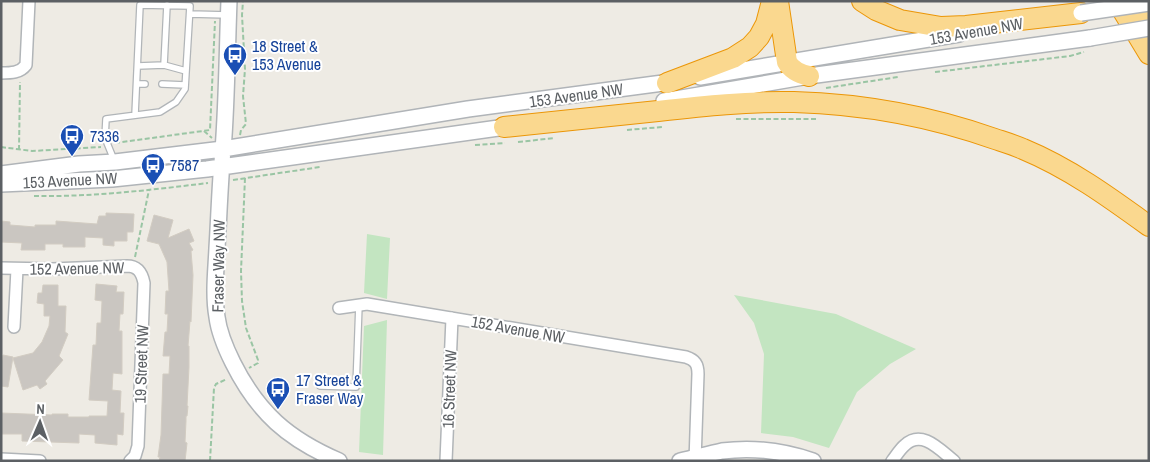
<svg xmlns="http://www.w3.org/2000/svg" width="1150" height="462" font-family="'Archivo Narrow',sans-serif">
	<rect width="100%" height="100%" fill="#eeebe4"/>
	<!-- green -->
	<path fill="#c3e5c1" d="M367 234 390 238 387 299 364 293Z
		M734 295 836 314 916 349 890 364 857 392 829 448 793 437 761 433 764 354 754 323Z
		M387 320 383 455 359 452 364 326Z"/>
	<!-- building -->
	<path fill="#cac6c1" stroke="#d2ccc2" d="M106 213 134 214 133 232H127V241H114V246L103 245V238L85 237V247H63V244H45V250H21L22 243 1 242V221L10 222V225L35 227V225H56V221L97 224 99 216H106Z
		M154 215 173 220 168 238 189 229 194 241 189 243 193 250 191 251 193 275 191 322 190 321 188 346H189V367L187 406H188L187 416H186V421L185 442 187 443 185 461H159L160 457H158L161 435 163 374H169L170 356H163L165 332H167L168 314H165L166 291H169L167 262 159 244 147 241Z
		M96 284 117 286 116 292H124L123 314H120L119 331H122V374L113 373 112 390 121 391 120 413H124L123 435 117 434V445L95 443V435L79 434V443L22 441V434H1V413L52 415V414H68V417H89V416H107L108 401 89 400 93 345H96L97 323H101L102 301 95 300Z
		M43 285H58V306H66L65 332 68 334 59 356 63 360 45 381 47 384 40 389 37 385 23 390 13 358 33 353 42 342 49 326 50 316H44V304L37 303 38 293H42Z
		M3 355 13 357 8 387 1 386V365Z"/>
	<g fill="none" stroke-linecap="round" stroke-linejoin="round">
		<!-- lane casing -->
		<g stroke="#b1b5b8" stroke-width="8">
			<path id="lane" d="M190 14 228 15
				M164 65 186 71
				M138 66 164 65 167 5
				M137 84H145
				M162 84 185 85
				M114 160 105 138 106 119 160 112 176 102 185 89 190 6 140 5 135 115
				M320 386 356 387 359 304"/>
		</g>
		<!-- street casing -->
		<g stroke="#b1b5b8" stroke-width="14">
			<path id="street" d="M1 73C11 73 20 73 26 65L29 1
				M1 268 52 269 127 266C138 266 142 273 144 283L138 446 135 456 130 461
				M339 308 367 304 686 357C695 360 698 364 698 374L695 461
				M14 327 17 269
				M1 459 40 461
				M446 461 452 318
				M892 461C896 456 900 449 905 445 922 429 940 450 954 461"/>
		</g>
		<!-- secondary casing -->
		<g stroke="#b0b4b8" stroke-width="18">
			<path id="secondary" d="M229 1C227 51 227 100 223 150 220 182 219 215 217 248 216 271 213 294 217 317 219 333 226 349 233 363 258 413 288 439 339 461
				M700 77 959 34
				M664 101 809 76 1090 38
				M1 174 79 164 115 162 223 149 468 109 678 81
				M1 184 112 179 207 169 513 126
				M680 461C694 458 708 454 722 451 752 447 784 451 813 461"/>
		</g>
		<!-- highway casing -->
		<g stroke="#eb9607" stroke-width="22">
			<path id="highway" d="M778 1 787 62C792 71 800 74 809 76
				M862 1 876 10 900 20 941 27 966 26 1081 13
				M1117 1 1149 54
				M1141 1 1149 16
				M667 83 733 58 750 47 759 37 766 24 772 1
				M504 127C555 122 607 116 658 111 703 106 749 101 794 102 863 104 930 116 995 139 1004 142 1014 145 1023 149 1069 168 1109 197 1149 226"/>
		</g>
		<!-- path -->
		<path stroke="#9ac5a4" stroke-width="2" stroke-dasharray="5 2.5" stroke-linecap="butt" d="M935 72 1070 56 1084 52
			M826 88 898 77
			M736 119H817
			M627 130 662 127
			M204 131 212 138
			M240 135 241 130 246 124 243 96 245 69 242 15 243 1
			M518 142 555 138
			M115 143 210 130 215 21
			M475 145 505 143
			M1 147 32 151 101 147
			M19 150 20 82
			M245 178 241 271 242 301 246 328 258 360V363L249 368
			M233 180 320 167
			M34 196C92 197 151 190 208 183
			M135 257 149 190
			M210 461 214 388 216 384 227 379"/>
		<!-- lane -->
		<use href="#lane" stroke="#fff" stroke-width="5.5"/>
		<!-- street -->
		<use href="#street" stroke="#fff" stroke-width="11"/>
		<!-- secondary -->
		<use href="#secondary" stroke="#fff" stroke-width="15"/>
		<!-- highway -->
		<use href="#highway" stroke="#fad88f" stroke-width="20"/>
		<!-- secondary-bridge casing -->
		<g stroke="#b0b4b8" stroke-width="18" stroke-linecap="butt">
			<path id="secondary-bridge" d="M1081 13 1149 3
				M1090 38 1149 28"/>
		</g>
		<!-- secondary-bridge -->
		<use href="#secondary-bridge" stroke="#fff" stroke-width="15"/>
	</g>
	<!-- icons -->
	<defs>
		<g id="bus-pin" transform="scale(1.25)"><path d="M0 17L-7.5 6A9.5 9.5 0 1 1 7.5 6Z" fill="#1a4fb4" stroke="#fff"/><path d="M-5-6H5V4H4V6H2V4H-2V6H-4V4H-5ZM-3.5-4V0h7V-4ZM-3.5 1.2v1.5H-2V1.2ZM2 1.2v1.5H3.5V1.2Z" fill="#fff"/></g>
	</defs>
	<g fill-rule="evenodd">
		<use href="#bus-pin" x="235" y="55"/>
		<use href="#bus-pin" x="72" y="136"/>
		<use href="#bus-pin" x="153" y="165"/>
		<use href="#bus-pin" x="278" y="389"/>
	</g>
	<g text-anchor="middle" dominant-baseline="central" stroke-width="4" stroke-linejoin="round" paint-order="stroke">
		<!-- street labels -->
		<g font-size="16" fill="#5c6064" stroke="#fff">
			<text transform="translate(976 31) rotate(-10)">153 Avenue NW</text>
			<text transform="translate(576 95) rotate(-8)">153 Avenue NW</text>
			<text transform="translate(70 180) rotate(-3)">153 Avenue NW</text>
			<text transform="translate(218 266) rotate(-89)">Fraser Way NW</text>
			<text transform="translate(77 268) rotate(-1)">152 Avenue NW</text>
			<text transform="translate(518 329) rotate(10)">152 Avenue NW</text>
			<text transform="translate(141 364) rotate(-88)">19 Street NW</text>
			<text transform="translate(449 389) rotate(-88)">16 Street NW</text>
		</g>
		<!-- transit labels -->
		<g font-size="16" fill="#164399" stroke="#fff" text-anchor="start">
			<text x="252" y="46">18 Street &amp;<tspan x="252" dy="18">153 Avenue</tspan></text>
			<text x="90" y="136">7336</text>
			<text x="170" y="165">7587</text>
			<text x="296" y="380">17 Street &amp;<tspan x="296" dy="18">Fraser Way</tspan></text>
		</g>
	</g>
	<!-- border -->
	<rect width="1150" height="462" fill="none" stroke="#5c6064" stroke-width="5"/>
	<!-- north arrow -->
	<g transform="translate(40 422) rotate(2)" stroke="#ffffff" stroke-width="4" paint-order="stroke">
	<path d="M0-4L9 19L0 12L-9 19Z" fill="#5c6064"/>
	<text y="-8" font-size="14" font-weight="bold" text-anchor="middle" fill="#5c6064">N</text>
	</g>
</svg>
